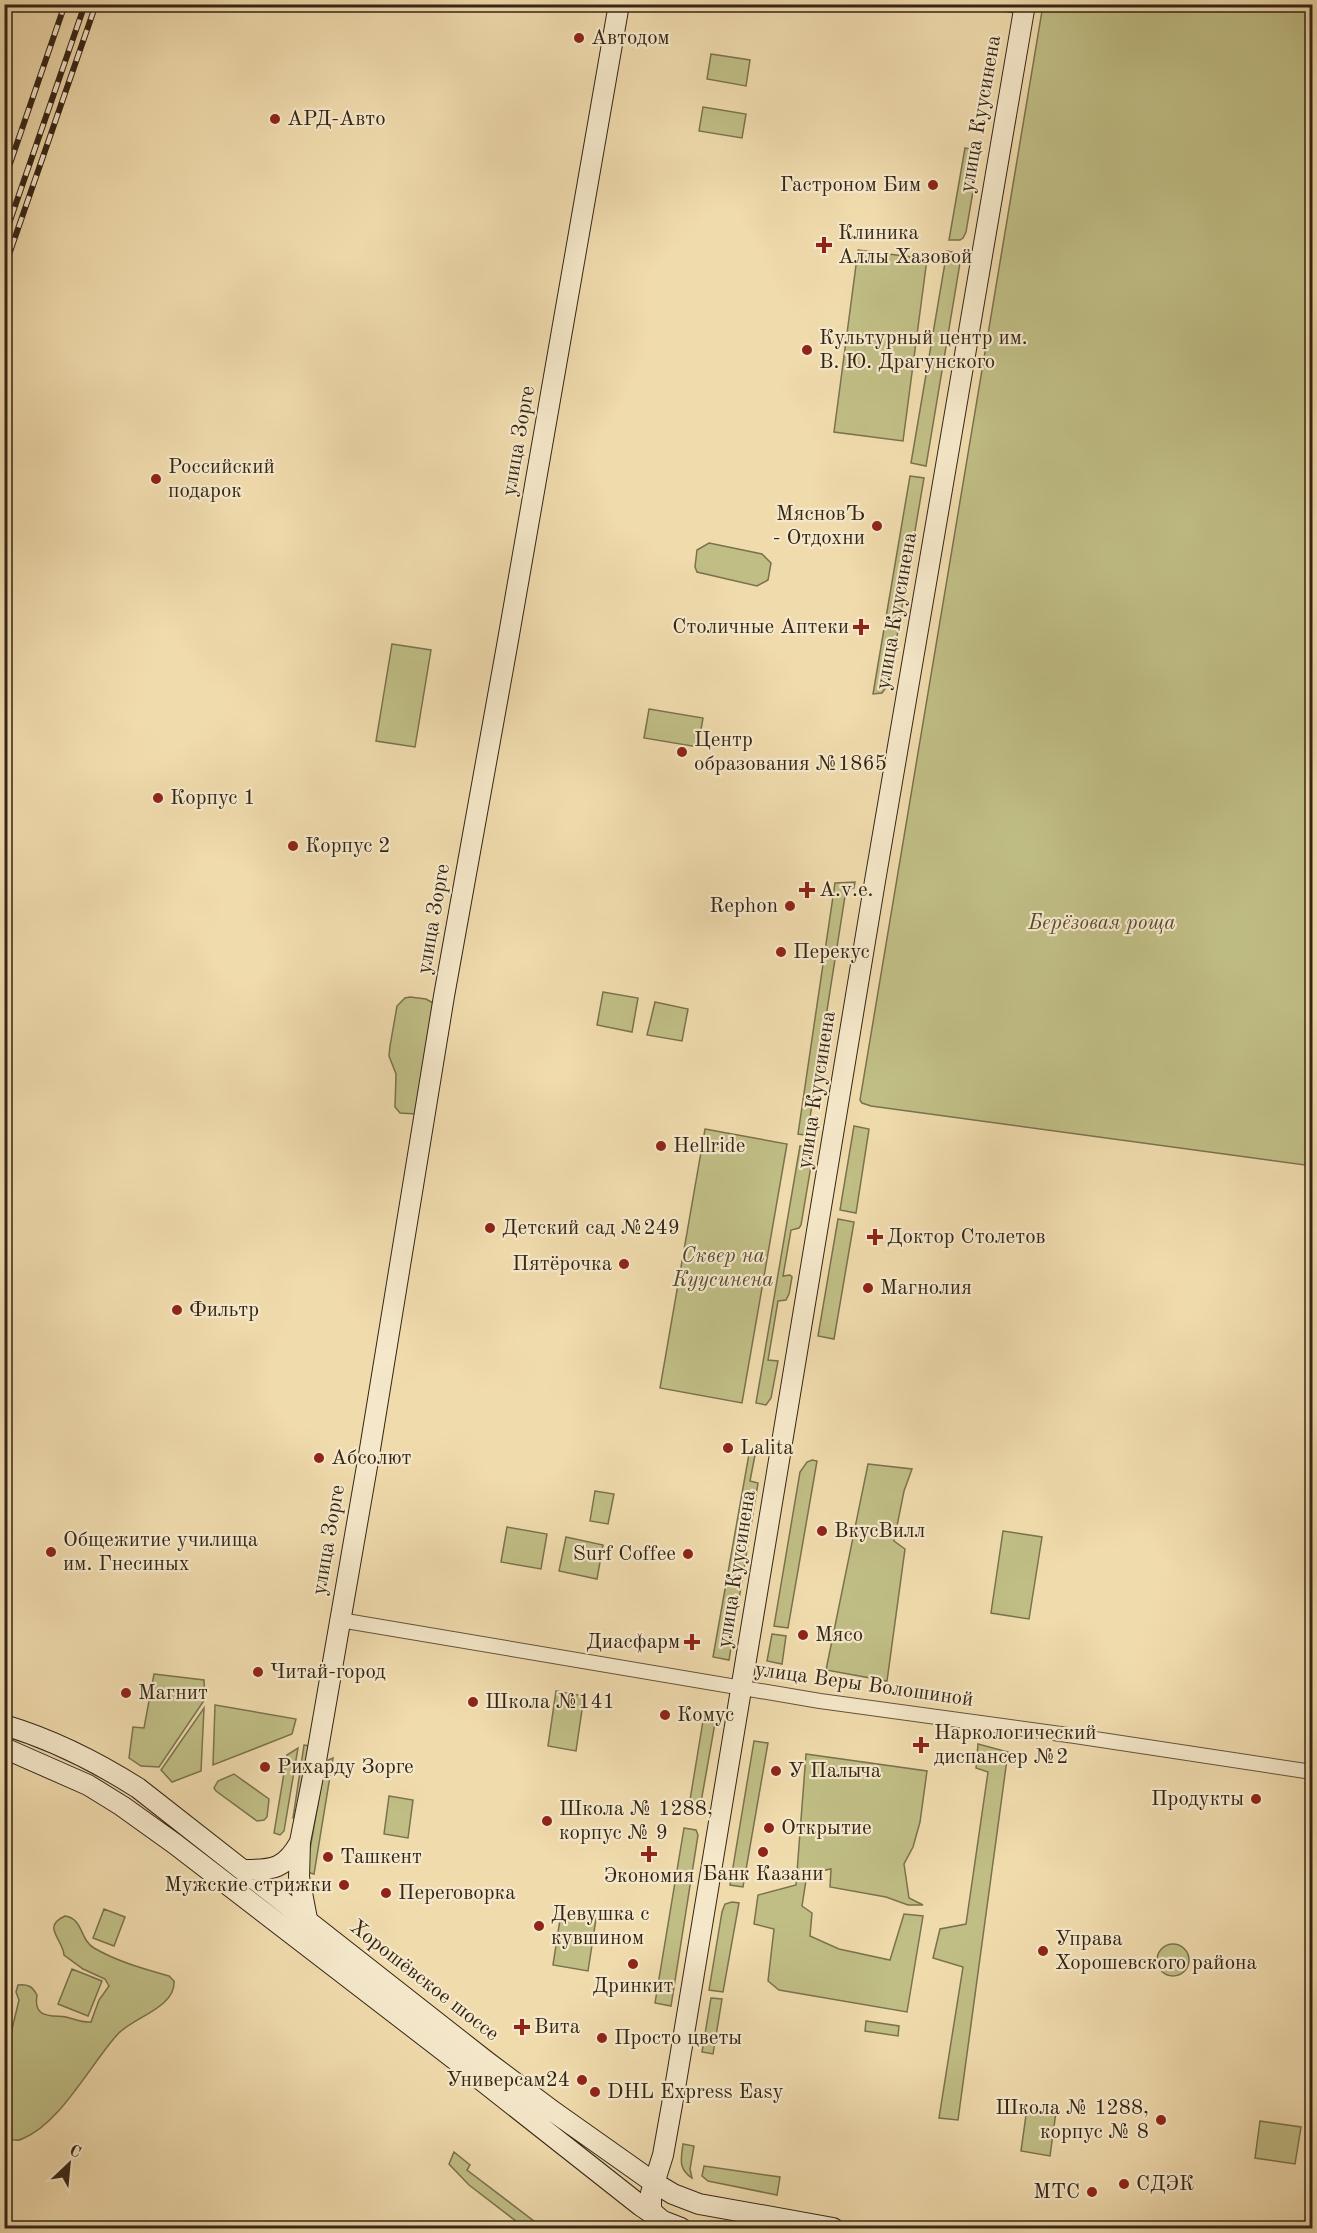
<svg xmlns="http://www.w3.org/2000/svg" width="1317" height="2233" font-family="'Old Standard TT',serif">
	<rect width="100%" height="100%" fill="#f0dbad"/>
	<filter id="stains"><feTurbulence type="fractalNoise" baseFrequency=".00333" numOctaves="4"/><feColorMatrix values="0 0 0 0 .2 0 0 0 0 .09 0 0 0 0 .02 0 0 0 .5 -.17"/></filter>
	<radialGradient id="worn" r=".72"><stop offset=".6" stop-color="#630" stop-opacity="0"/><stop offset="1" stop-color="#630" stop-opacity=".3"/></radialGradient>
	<!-- green -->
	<path fill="#c0be85" stroke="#7a724e" stroke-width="1.5" d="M1043 5H1312V1166L871 1106 862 1103 860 1100Z
		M711 54 750 60 746 86 707 79Z
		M703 107 746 114 742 138 699 131Z
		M965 148 980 151 966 232 963 238 960 240H949Z
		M858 250 927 259 903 441 834 432Z
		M947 251 957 253 960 263 926 466 911 463Z
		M910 476 924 478 889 683 882 693 873 694Z
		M709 543 762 554 771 563 768 580 757 586 697 572 695 567 697 550Z
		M392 644 431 650 415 747 376 741Z
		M649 709 703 718 698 747 644 738Z
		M855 882 854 888 846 890 809 1124 818 1123 817 1131 812 1136 798 1134 835 883Z
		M603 992 638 998 632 1032 597 1025Z
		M410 997 426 999 433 1003 416 1114 400 1113 395 1107 396 1074 389 1056 390 1046 397 1006 405 998Z
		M655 1002 688 1009 682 1041 647 1035Z
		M854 1126 869 1129 856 1213 840 1210Z
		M705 1129 787 1144 742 1403 660 1388Z
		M800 1146 810 1148 813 1154 801 1225 799 1228 791 1230 783 1276 790 1275 792 1277 789 1294 786 1300 778 1301 768 1360 778 1361 771 1398 766 1405 756 1403Z
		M838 1219 854 1222 834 1339 818 1336Z
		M749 1454 755 1455 750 1481 758 1483 729 1660 713 1657Z
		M812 1460 817 1461 788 1628 774 1626 800 1472 807 1462Z
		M868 1464 912 1469 904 1491 894 1541 905 1549 887 1681 826 1670Z
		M595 1491 614 1494 608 1524 590 1521Z
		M507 1527 547 1534 541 1569 501 1562Z
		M1003 1531 1042 1537 1029 1619 991 1613Z
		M566 1537 603 1545 597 1579 559 1571Z
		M772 1634 786 1636 782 1664 767 1661Z
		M154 1674 204 1680 205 1699 159 1767 141 1766 129 1758 133 1727 144 1728Z
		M556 1691 584 1696 576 1751 548 1746Z
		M215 1705 296 1719 292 1734 213 1765Z
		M204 1708 201 1771 172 1782 161 1770Z
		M703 1721 715 1723 700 1808 689 1806Z
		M754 1741 768 1743 743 1887 730 1885Z
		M978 1744 1008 1752 958 2120 939 2118 963 1967 933 1958 940 1929 966 1924 988 1772 976 1768Z
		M304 1745 310 1746 299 1819 293 1818Z
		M298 1748 284 1831 280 1835 274 1833 287 1755Z
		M806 1754 927 1771 920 1822 913 1847 904 1864 909 1898 923 1905H908L886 1897 830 1887 831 1869 807 1874 802 1906 812 1913 810 1936 839 1949 890 1960 904 1914 923 1916 907 2012 779 1990 768 1981 774 1929 754 1924 758 1895 796 1885Z
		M333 1758 314 1874 306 1872 325 1764 328 1760Z
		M234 1774 269 1799 267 1817 264 1820 257 1821 216 1791 214 1788 218 1781Z
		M389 1796 413 1800 408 1838 384 1834Z
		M684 1828 696 1830 698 1835 671 2006 655 2003Z
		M732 1902 739 1903 723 1992 709 1990 722 1912 725 1904Z
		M104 1909 125 1917 114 1946 93 1938Z
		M561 1913 596 1919 588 1971 553 1965Z
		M65 1916C84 1919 79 1939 94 1948 116 1961 144 1969 169 1976L174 1981C176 2008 131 2018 117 2035 90 2065 60 2124 22 2139 16 2142 10 2139 5 2138V2058L19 2000 16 1992 18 1985C28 1984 32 1986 37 1995 33 2019 51 2015 66 2017 75 2019 82 2023 91 2022L99 2000 109 1986 105 1979 83 1969 64 1955C63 1939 41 1927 65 1916Z
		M1157 1960a16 16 0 1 1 32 0a16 16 0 1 1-32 0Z
		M72 1969 102 1981 88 2016 58 2004Z
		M711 1998 722 1999 713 2054 702 2052Z
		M866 2021 899 2026 898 2036 865 2031Z
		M1027 2108 1056 2112 1050 2156 1021 2151Z
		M1260 2121 1301 2127 1295 2164 1255 2158Z
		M683 2144 694 2146 690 2169 692 2178C678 2169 681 2159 683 2144Z
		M454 2152 470 2165 467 2170 543 2228H525L469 2185 449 2164Z
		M704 2166 780 2177 777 2195 708 2181 702 2176Z"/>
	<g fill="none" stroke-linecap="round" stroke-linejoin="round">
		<!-- street casing -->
		<g stroke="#63523c" stroke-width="16">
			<path id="street" d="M1006 4 1024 7
				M340 1620 820 1701 1075 1736 1312 1772"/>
		</g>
		<!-- secondary casing -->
		<g stroke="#342516" stroke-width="22">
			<path id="secondary" d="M4 1725C51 1739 97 1762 138 1788L486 2061 554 2112 653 2182 673 2194 699 2204 833 2228
				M4 1748 88 1785 122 1806 175 1844 466 2068 641 2206 663 2221 681 2228
				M244 1870C273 1870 285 1869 300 1842
				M307 1919 299 1877 300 1842 315 1766 370 1449 444 996 507 646 619 4
				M660 2219 651 2211V2193L663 2155 675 2088 875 881 1025 4"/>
		</g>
		<!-- street -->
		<use href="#street" stroke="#f5e8ca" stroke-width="14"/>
		<!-- secondary -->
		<use href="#secondary" stroke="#f5e8ca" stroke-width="20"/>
		<!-- rail casing -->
		<g stroke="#342516" stroke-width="6">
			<path id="rail" d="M4 181 65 4
				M4 238 85 4
				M4 269 96 4"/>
		</g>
		<!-- rail -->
		<use href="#rail" stroke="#f5e8ca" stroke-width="4" stroke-dasharray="11" stroke-linecap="butt"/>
	</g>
	<!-- markers -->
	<g fill="#8f2418" stroke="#f5e8ca" stroke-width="2">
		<circle cx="579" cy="38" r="6"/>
		<circle cx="275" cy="119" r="6"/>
		<circle cx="933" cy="185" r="6"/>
		<path d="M821 236h6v6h6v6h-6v6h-6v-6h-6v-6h6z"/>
		<circle cx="807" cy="350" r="6"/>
		<circle cx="156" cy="479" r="6"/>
		<circle cx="877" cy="526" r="6"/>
		<path d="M858 618h6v6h6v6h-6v6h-6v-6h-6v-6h6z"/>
		<circle cx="682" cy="752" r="6"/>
		<circle cx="158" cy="798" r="6"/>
		<circle cx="293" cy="846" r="6"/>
		<path d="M804 881h6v6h6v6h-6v6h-6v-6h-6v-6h6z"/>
		<circle cx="790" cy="906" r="6"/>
		<circle cx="781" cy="952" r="6"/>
		<circle cx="661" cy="1146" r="6"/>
		<circle cx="490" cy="1228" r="6"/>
		<path d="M872 1228h6v6h6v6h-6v6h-6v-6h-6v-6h6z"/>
		<circle cx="624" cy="1264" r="6"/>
		<circle cx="868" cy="1288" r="6"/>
		<circle cx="177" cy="1310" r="6"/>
		<circle cx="728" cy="1448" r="6"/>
		<circle cx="319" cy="1458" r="6"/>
		<circle cx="822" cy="1531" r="6"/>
		<circle cx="51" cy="1552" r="6"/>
		<circle cx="688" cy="1554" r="6"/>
		<circle cx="803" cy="1635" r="6"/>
		<path d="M689 1633h6v6h6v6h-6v6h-6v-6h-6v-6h6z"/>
		<circle cx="258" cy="1672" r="6"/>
		<circle cx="126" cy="1693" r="6"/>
		<circle cx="473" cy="1702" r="6"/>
		<circle cx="665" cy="1715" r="6"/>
		<path d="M918 1736h6v6h6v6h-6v6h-6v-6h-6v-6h6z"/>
		<circle cx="265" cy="1767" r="6"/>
		<circle cx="776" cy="1771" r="6"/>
		<circle cx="1256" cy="1799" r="6"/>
		<circle cx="547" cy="1821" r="6"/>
		<circle cx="769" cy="1828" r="6"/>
		<circle cx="763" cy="1852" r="6"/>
		<path d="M646 1845h6v6h6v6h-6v6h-6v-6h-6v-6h6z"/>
		<circle cx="328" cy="1857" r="6"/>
		<circle cx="344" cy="1885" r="6"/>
		<circle cx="386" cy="1893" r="6"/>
		<circle cx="539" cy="1926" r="6"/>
		<circle cx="1043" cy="1951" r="6"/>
		<circle cx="633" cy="1964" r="6"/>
		<path d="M519 2018h6v6h6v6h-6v6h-6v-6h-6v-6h6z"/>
		<circle cx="602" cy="2038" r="6"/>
		<circle cx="582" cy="2080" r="6"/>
		<circle cx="595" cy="2092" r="6"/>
		<circle cx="1161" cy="2120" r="6"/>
		<circle cx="1124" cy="2184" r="6"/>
		<circle cx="1092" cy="2192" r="6"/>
	</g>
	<g text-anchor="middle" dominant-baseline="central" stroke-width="4.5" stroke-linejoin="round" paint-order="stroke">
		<!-- poi labels -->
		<g font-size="21" fill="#342516" stroke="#f5e8ca" text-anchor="start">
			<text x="591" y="38">Автодом</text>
			<text x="287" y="119">АРД-Авто</text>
			<text x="921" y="185" text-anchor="end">Гастроном Бим</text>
			<text x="838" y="233">Клиника<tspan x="838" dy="24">Аллы Хазовой</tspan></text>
			<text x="819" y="338">Культурный центр им.<tspan x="819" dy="24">В. Ю. Драгунского</tspan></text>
			<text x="168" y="467">Российский<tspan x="168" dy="24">подарок</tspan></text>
			<text x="865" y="514" text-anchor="end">МясновЪ<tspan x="865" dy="24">- Отдохни</tspan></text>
			<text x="849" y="627" text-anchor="end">Столичные Аптеки</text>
			<text x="694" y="740">Центр<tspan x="694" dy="24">образования №1865</tspan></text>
			<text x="170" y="798">Корпус 1</text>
			<text x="305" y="846">Корпус 2</text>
			<text x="819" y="890">A.v.e.</text>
			<text x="778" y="906" text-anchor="end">Rephon</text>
			<text x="793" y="952">Перекус</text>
			<text x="673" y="1146">Hellride</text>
			<text x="502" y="1228">Детский сад №249</text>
			<text x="887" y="1237">Доктор Столетов</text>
			<text x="612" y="1264" text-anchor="end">Пятёрочка</text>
			<text x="880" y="1288">Магнолия</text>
			<text x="189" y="1310">Фильтр</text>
			<text x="740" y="1448">Lalita</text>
			<text x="331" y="1458">Абсолют</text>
			<text x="834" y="1531">ВкусВилл</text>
			<text x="63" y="1540">Общежитие училища<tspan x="63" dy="24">им. Гнесиных</tspan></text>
			<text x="676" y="1554" text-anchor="end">Surf Coffee</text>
			<text x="815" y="1635">Мясо</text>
			<text x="680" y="1642" text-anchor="end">Диасфарм</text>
			<text x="270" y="1672">Читай-город</text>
			<text x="138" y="1693">Магнит</text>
			<text x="485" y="1702">Школа №141</text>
			<text x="677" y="1715">Комус</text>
			<text x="934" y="1733">Наркологический<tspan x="934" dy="24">диспансер №2</tspan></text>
			<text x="277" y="1767">Рихарду Зорге</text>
			<text x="788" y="1771">У Палыча</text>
			<text x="1244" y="1799" text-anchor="end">Продукты</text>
			<text x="559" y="1809">Школа № 1288,<tspan x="559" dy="24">корпус № 9</tspan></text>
			<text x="781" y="1828">Открытие</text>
			<text x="340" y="1857">Ташкент</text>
			<text x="763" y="1874" text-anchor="middle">Банк Казани</text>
			<text x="649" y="1876" text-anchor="middle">Экономия</text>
			<text x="332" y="1885" text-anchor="end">Мужские стрижки</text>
			<text x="398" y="1893">Переговорка</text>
			<text x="551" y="1914">Девушка с<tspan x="551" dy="24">кувшином</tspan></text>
			<text x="1055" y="1939">Управа<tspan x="1055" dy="24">Хорошевского района</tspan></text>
			<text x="633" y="1986" text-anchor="middle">Дринкит</text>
			<text x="534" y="2027">Вита</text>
			<text x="614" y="2038">Просто цветы</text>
			<text x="570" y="2080" text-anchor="end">Универсам24</text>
			<text x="607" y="2092">DHL Express Easy</text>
			<text x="1149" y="2108" text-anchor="end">Школа № 1288,<tspan x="1149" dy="24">корпус № 8</tspan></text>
			<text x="1136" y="2184">СДЭК</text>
			<text x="1080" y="2192" text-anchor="end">МТС</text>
		</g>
		<!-- street labels -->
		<g font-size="21" fill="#342516" stroke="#f5e8ca">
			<text transform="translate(981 114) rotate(-80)">улица Куусинена</text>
			<text transform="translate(519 441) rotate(-80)">улица Зорге</text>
			<text transform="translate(897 611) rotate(-80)">улица Куусинена</text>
			<text transform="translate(434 919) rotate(-80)">улица Зорге</text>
			<text transform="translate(817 1090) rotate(-81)">улица Куусинена</text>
			<text transform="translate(329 1540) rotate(-80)">улица Зорге</text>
			<text transform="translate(737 1569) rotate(-81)">улица Куусинена</text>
			<text transform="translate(864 1685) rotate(8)">улица Веры Волошиной</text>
			<text transform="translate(424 1981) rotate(38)">Хорошёвское шоссе</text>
		</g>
		<!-- park labels -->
		<g font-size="21" font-style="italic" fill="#574b32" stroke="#f5e8ca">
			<text x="1102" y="923">Берёзовая роща</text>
			<text x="723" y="1256">Сквер на<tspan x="723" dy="24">Куусинена</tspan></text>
		</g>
	</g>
	<!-- margin -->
	<rect width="1317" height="2233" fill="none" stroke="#f0dbad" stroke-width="24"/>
	<rect x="6" y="6" width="1305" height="2221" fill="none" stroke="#342516" stroke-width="3"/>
	<rect x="12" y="12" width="1293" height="2209" fill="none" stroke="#342516" stroke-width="1.5"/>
	<!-- north arrow -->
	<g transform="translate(69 2164) rotate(26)" stroke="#f5e8ca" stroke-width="4.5" paint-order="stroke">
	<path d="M0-4.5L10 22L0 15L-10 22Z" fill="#342516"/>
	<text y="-9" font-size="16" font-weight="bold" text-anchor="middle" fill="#342516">С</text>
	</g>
	<rect width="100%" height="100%" filter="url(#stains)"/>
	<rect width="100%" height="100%" fill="url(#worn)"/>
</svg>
